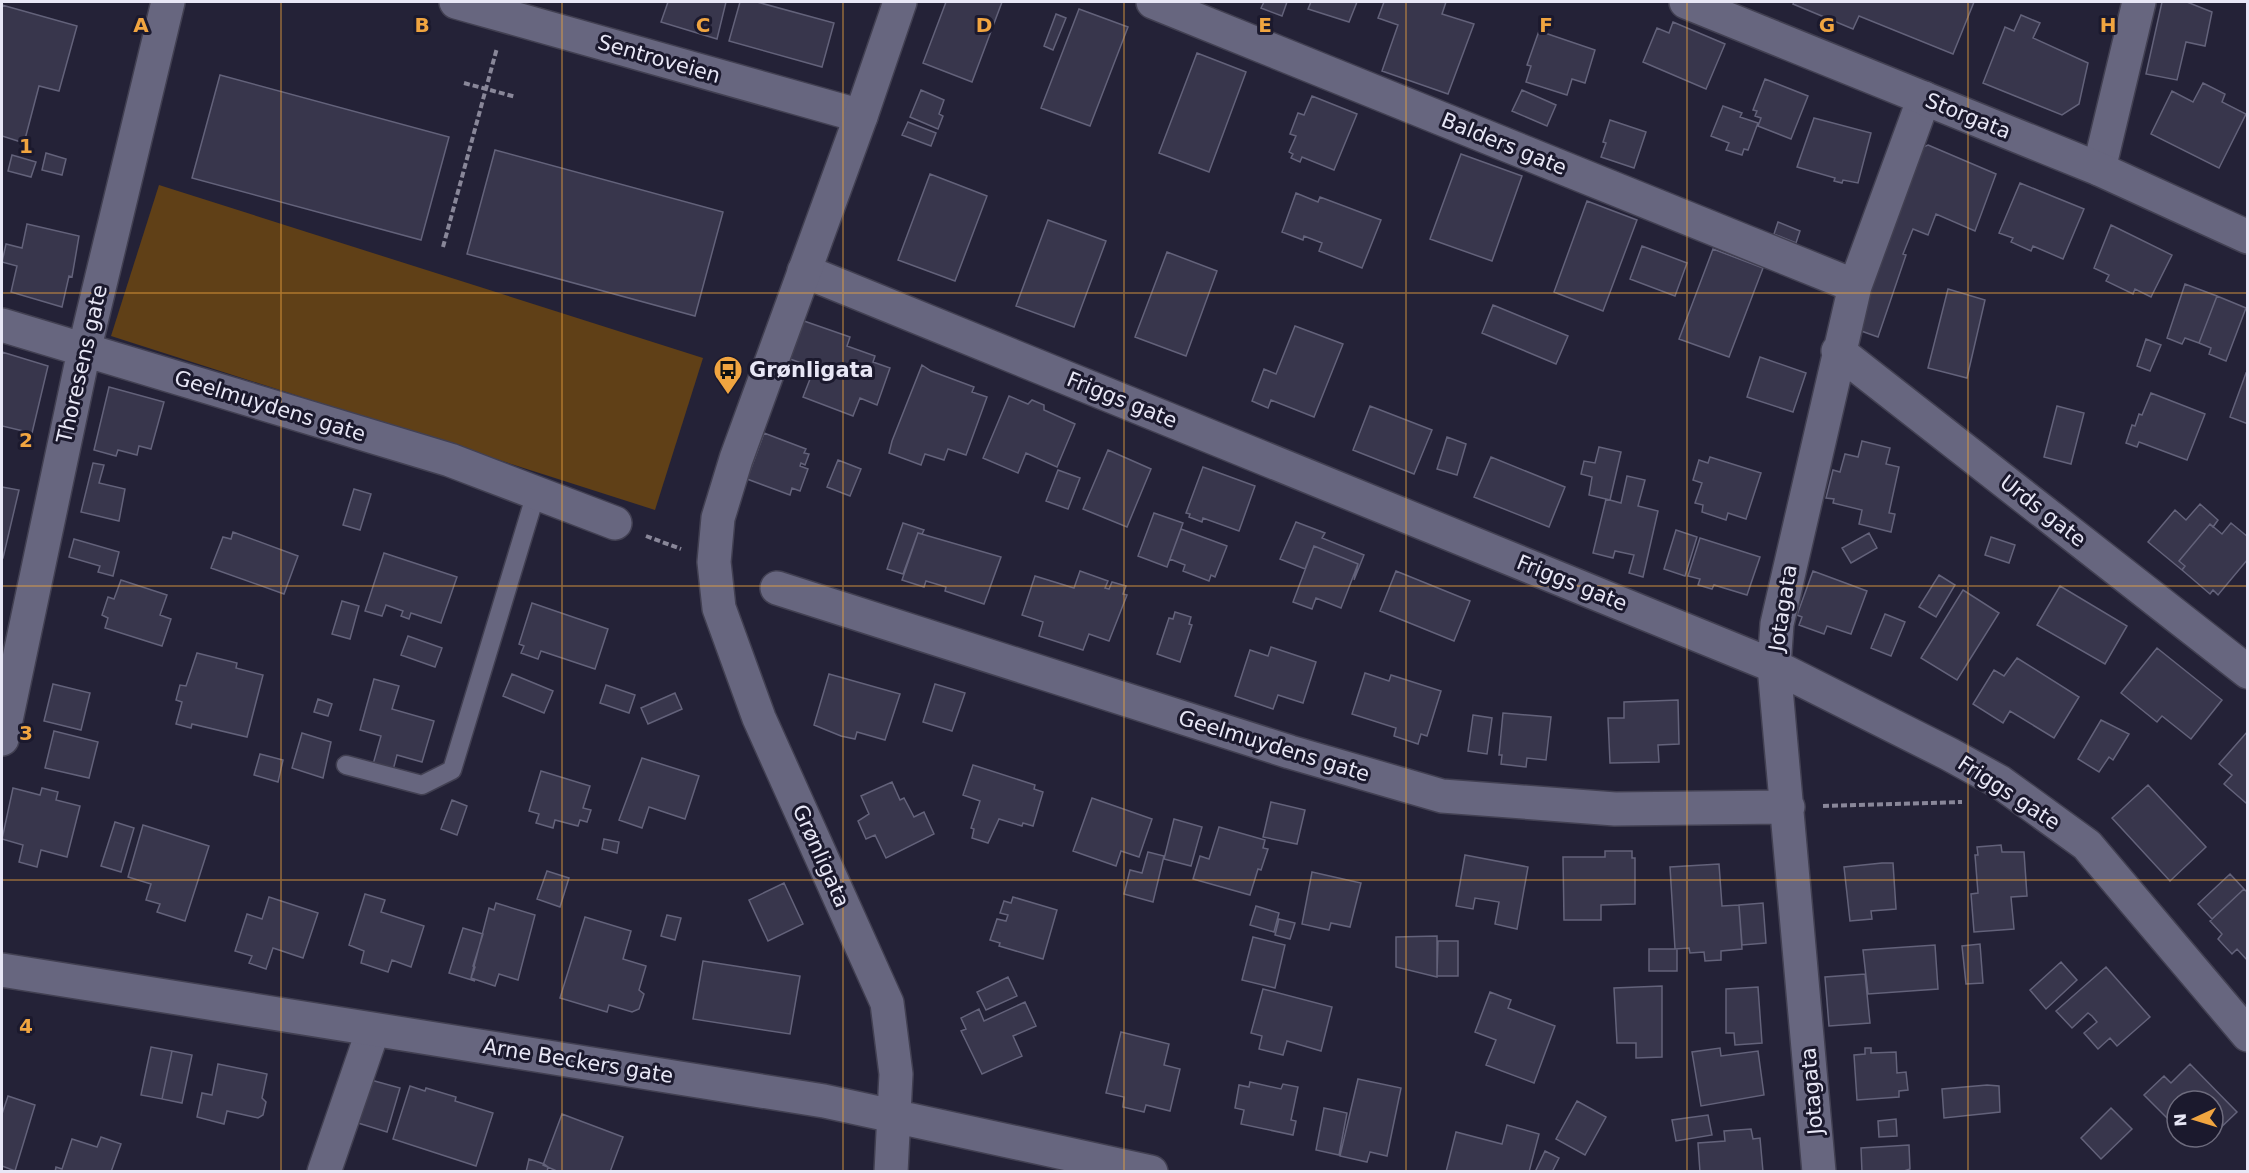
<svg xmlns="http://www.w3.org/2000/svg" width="2249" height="1173" font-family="'DejaVu Sans',sans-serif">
	<rect width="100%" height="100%" fill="#242237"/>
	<!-- green -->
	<path fill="#604017" d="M159 185 703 358 655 510 111 336Z"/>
	<!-- building -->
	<path fill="#38364c" stroke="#63627a" stroke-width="1.5" d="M668 2H726L717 39 661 22Z
		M740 2H757L834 23 822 67 729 41Z
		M946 2H1002L972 82 923 63Z
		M1264 2H1287L1282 16 1261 8Z
		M1311 2H1357L1349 22 1308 9Z
		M1384 2H1446L1442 14 1474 24 1448 94 1382 71 1398 25 1378 18Z
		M1794 2H1974L1953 54 1859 16 1853 29 1793 4Z
		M2162 2H2187L2212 12 2205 46 2186 42 2177 80 2146 74Z
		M2 5 77 26 59 91 39 86 24 143 2 136Z
		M1079 9 1128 27 1090 126 1041 108Z
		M1056 14 1066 18 1053 50 1044 46Z
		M2021 15 2040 23 2033 38 2088 63 2079 104 2062 115 1983 83 2005 27 2014 31Z
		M1673 22 1725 44 1706 89 1643 62 1657 28 1669 33Z
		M1539 31 1595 50 1585 83 1572 79 1567 95 1526 82 1531 66 1527 65Z
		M1197 53 1246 72 1209 172 1159 153Z
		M220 75 449 137 421 240 192 178Z
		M1765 79 1808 96 1791 139 1758 126 1761 118 1755 116 1757 111 1753 110Z
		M2203 83 2225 94 2222 102 2246 114 2219 168 2151 134 2172 91 2193 102Z
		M921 90 944 100 939 114 943 116 938 129 910 117Z
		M1522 90 1556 105 1547 126 1512 111Z
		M1312 96 1357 114 1334 170 1302 157 1300 162 1291 158 1293 154 1289 152 1296 136 1290 134 1298 113 1304 115Z
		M1723 106 1742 113 1740 117 1758 123 1748 150 1744 149 1742 155 1726 150 1729 143 1711 136Z
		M1814 118 1871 133 1858 183 1843 180 1842 183 1834 181 1835 178 1797 167Z
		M1610 120 1646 132 1634 168 1601 157 1606 143 1603 142Z
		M908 122 936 133 931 146 902 135Z
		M1928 145 1996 174 1975 231 1936 214 1928 235 1913 229 1903 254 1906 255 1878 337 1850 327 1911 152Z
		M495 150 723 212 695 316 467 254Z
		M46 153 66 159 62 175 42 170Z
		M1461 154 1522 176 1492 261 1430 239Z
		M12 155 36 162 31 177 8 171Z
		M930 174 987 196 955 281 898 260Z
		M2020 183 2084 209 2063 259 2033 246 2031 251 2011 242 2013 238 1999 233Z
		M1296 193 1318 202 1320 197 1381 220 1362 268 1319 251 1322 243 1304 236 1303 240 1282 232Z
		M1587 201 1637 220 1603 311 1554 292Z
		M1048 220 1106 241 1074 327 1016 306Z
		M1778 222 1800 231 1796 243 1774 234Z
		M27 224 79 236 72 277 69 276 62 307 11 292 17 266 2 262 6 244 22 248Z
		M2111 225 2172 255 2151 297 2135 289 2133 294 2106 281 2109 275 2094 268Z
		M1642 246 1687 263 1675 296 1630 279Z
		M1713 249 1763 268 1729 357 1679 339Z
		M1167 252 1217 271 1186 356 1135 337Z
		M2185 284 2217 296 2199 343 2185 338 2182 344 2167 338Z
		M1948 289 1985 300 1967 378 1928 368Z
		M2217 296 2246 308 2226 361 2209 354 2211 348 2199 343Z
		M1493 305 1568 336 1556 364 1482 333Z
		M804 321 850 337 847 346 875 356 873 362 890 368 877 405 860 398 853 416 803 397 810 379 803 377 807 365 790 359Z
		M1295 326 1343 344 1314 417 1271 400 1268 408 1252 401 1264 369 1276 374Z
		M2146 339 2161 345 2150 371 2137 366Z
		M2 352 48 366 32 433 2 426Z
		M1760 357 1806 373 1793 412 1747 397Z
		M922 365 931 371 974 387 972 392 987 397 966 455 948 449 944 460 925 454 921 465 889 453 892 441Z
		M2246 373 2248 374V424L2230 417Z
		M109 387 164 402 151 449 139 446 137 455 118 450 116 456 94 450Z
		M2151 393 2205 414 2187 460 2139 442 2137 447 2126 443 2132 425 2135 426 2139 414 2142 415Z
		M1009 396 1028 404 1032 400 1044 405V410L1075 424 1057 467 1026 453 1018 473 983 458Z
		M1370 406 1432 430 1414 474 1353 450Z
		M2057 406 2084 413 2071 464 2044 457Z
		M764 433 806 449 804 453 809 454 805 465 801 463 800 466 808 469 800 491 792 488 790 495 747 479Z
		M1447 437 1466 444 1457 475 1437 469Z
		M1862 441 1890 448 1886 464 1899 467 1889 513 1895 514 1891 532 1859 524 1862 510 1833 503 1834 499 1826 498 1833 470 1840 472 1845 454 1858 457Z
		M1599 447 1621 452 1610 500 1589 495 1592 477 1581 474 1584 461 1595 463Z
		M1108 450 1151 469 1127 527 1083 509Z
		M1491 457 1565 487 1549 527 1474 497Z
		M1710 457 1761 473 1746 519 1728 513 1726 520 1702 512 1703 505 1695 503 1702 483 1693 480 1699 460 1708 463Z
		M838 460 861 469 850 496 827 487Z
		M93 463 104 465 99 483 125 489 119 521 81 512Z
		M1203 467 1255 486 1239 531 1203 518 1202 522 1189 517 1190 514 1186 513Z
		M1058 470 1080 478 1068 509 1046 501Z
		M1627 476 1645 480 1638 506 1658 511 1643 577 1629 573 1634 555 1615 551 1613 558 1593 553 1606 499 1621 503Z
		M2 487 19 490 3 558H2Z
		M354 489 371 494 360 530 343 525Z
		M2200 504 2218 520 2213 527 2210 524 2179 561 2185 566 2182 570 2148 542 2175 510 2186 520Z
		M1154 513 1183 523 1167 567 1138 556Z
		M1296 522 1325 533 1322 538 1364 555 1354 580 1358 564 1314 546 1305 569 1280 559Z
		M903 523 924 530 922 534 918 533 903 574 887 569Z
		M2231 523 2248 537V559L2218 595 2213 590 2210 594 2182 570 2185 566 2179 561 2210 524 2222 534Z
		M1181 529 1227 546 1215 577 1211 575 1209 581 1183 571 1185 565 1170 559Z
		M1676 530 1697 537 1685 576 1664 569Z
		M233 532 298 556 284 594 211 568 223 537 231 539Z
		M918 533 1001 557 984 604 945 591 946 587 926 581 924 587 902 580Z
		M1869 533 1877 548 1851 563 1842 548Z
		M1991 537 2015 545 2009 563 1985 555Z
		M1700 538 1760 557 1747 595 1714 585 1712 589 1698 585 1700 579 1688 576Z
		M74 539 119 552 113 576 98 572 100 566 69 557Z
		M1314 546 1358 564 1341 608 1316 598 1312 609 1293 602Z
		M384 553 457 577 441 623 411 613 409 619 401 616 403 611 386 605 382 616 365 611Z
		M1080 571 1108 581 1105 588 1109 589 1112 582 1126 586 1123 594 1127 595 1109 641 1089 634 1083 650 1039 636 1043 622 1022 615 1035 576 1074 588Z
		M1396 571 1470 601 1454 641 1380 611Z
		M1813 571 1867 591 1851 634 1827 626 1824 634 1799 625 1802 617 1797 615Z
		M1939 575 1955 585 1936 617 1919 607Z
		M121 580 167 595 160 615 171 619 162 646 105 628 108 618 102 615 108 597 114 599Z
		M2060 586 2127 626 2105 664 2037 625Z
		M1963 590 1999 613 1957 680 1921 658Z
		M342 601 359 606 350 639 332 634Z
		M532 603 608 629 595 669 541 651 538 659 521 653 524 646 519 644Z
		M1175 612 1191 617 1189 624 1192 625 1180 662 1157 654 1169 618 1173 619Z
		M1885 614 1905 622 1891 656 1871 648Z
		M408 636 442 648 435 667 401 655Z
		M1271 647 1316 662 1303 703 1278 695 1273 709 1235 696 1250 650 1268 656Z
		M2157 648 2222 700 2191 739 2162 716 2157 722 2121 693Z
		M197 653 237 663 236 668 263 675 247 737 192 724 191 728 176 724 182 702 176 700 180 685 186 686Z
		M2017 658 2079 697 2054 738 2010 711 2003 723 1973 704 1994 670 2004 676Z
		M1365 673 1389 681 1391 675 1441 691 1427 736 1421 734 1418 744 1394 736 1396 728 1352 714Z
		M512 674 553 691 544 713 503 696Z
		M829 674 900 694 885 740 857 732 855 739 841 736 814 725Z
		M374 679 399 686 392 709 434 721 422 762 397 755 392 774 372 768 381 736 360 730Z
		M53 684 90 693 81 730 44 721Z
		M935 684 965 693 952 731 923 722Z
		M606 685 635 695 629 713 600 703Z
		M675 693 682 709 648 724 641 708Z
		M318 699 332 704 328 716 314 712Z
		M1678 700 1679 744 1658 745 1659 762 1610 763 1608 718H1624V702Z
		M1503 713 1551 717 1546 760 1527 758 1526 767 1501 764 1502 755H1499Z
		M1473 715 1492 718 1487 754 1468 751Z
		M2101 720 2129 734 2113 760 2109 757 2099 772 2078 759Z
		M54 731 98 742 89 778 45 768Z
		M2248 731V801L2246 803 2224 784 2232 775 2219 764Z
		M302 733 331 742 323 778 292 768Z
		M260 754 283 760 278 782 254 775Z
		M642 758 699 776 685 819 649 807 642 828 619 820Z
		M973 765 1035 785 1034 789 1043 792 1033 826 1023 823 1022 826 999 819 988 843 972 838 974 829 971 828 980 801 963 795Z
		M541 771 590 786 583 808 591 810 587 822 580 820 578 826 555 820 553 828 536 823 539 814 529 811Z
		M892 782 900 800 904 798 914 817 924 812 934 834 886 858 875 835 866 839 858 821 869 814 861 796Z
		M2148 785 2206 847 2170 881 2112 818Z
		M13 788 40 795 42 788 58 792 56 800 80 806 67 857 41 850 37 867 19 862 23 845 2 839Z
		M1092 798 1152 819 1139 857 1121 851 1116 866 1073 851Z
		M452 800 467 806 457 835 441 829Z
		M1271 802 1305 810 1297 844 1263 837Z
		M1174 819 1202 827 1191 866 1164 859Z
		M115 822 134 828 121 872 101 866Z
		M143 825 209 846 185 921 157 912 160 904 146 900 151 884 128 877Z
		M1219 827 1265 840 1263 848 1268 849 1261 870 1258 869 1250 895 1193 879 1200 856 1209 859Z
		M604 839 619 842 617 853 602 849Z
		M2001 845 2002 852H2024L2027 896 2011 897 2014 929 1974 932 1971 894 1978 893 1975 855H1978L1977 847Z
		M1605 851H1632V858H1635V904L1601 905V920H1564L1563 857H1605Z
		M1148 852 1164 856 1153 902 1124 894 1130 870 1142 873Z
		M1465 855 1528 867 1517 929 1495 924 1499 902 1475 898 1473 909 1456 906Z
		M1882 863H1893L1896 909 1871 911 1872 919 1850 921 1844 867Z
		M1719 864 1722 906 1739 905 1742 949 1721 951V960L1705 961 1704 952 1690 953 1689 948 1675 949 1670 867Z
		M547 871 569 878 560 907 537 899Z
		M1312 872 1361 883 1350 927 1331 923 1329 930 1302 924Z
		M2230 874 2244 889 2212 919 2198 904Z
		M784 883 803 924 768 941 749 900Z
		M2244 889 2248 893V961L2237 949 2232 954 2218 939 2222 934 2210 921Z
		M365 894 385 900 381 912 424 926 411 967 392 960 388 972 361 963 364 951 349 945Z
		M269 897 318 913 303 958 273 948 266 969 249 963 252 956 235 951 247 914 262 919Z
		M1013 897 1057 910 1043 959 999 946 1000 943 990 940 997 919 1006 921 1008 915 1000 913 1004 901 1011 903Z
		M496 903 535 915 518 980 499 974 495 986 471 978 489 908 494 910Z
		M1763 903 1766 943 1742 945 1739 905Z
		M1256 906 1279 913 1274 932 1250 925Z
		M667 915 681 918 675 940 661 936Z
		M585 917 631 931 623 959 646 966 639 990 644 994 639 1009 632 1012 609 1005 607 1012 560 998Z
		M1279 919 1295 923 1290 939 1275 935Z
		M463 928 483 934 473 966 475 967 471 978 475 981 449 973Z
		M1437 936V977L1396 967V937Z
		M1253 937 1285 945 1275 988 1242 980Z
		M1438 941H1458V976H1437Z
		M1980 944 1983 983 1966 984 1962 946Z
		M1935 945 1938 989 1868 994 1863 950Z
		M1649 949H1677V971H1649Z
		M703 961 800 976 790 1034 693 1019Z
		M2061 962 2077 980 2046 1009 2030 990Z
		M2106 967 2150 1017 2117 1046 2110 1038 2098 1049 2084 1033 2097 1022 2092 1016 2088 1013 2072 1028 2056 1011Z
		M1865 974 1870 1023 1829 1026 1825 977Z
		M1008 977 1017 996 986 1010 977 992Z
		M1662 986V1057L1636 1058V1043H1617L1614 988Z
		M1758 987 1762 1043 1735 1045 1734 1033H1726V989Z
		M1263 989 1332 1007 1321 1051 1287 1041 1283 1055 1259 1049 1262 1036 1251 1033Z
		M1490 992 1511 1000 1508 1008 1555 1026 1534 1083 1486 1065 1496 1040 1475 1032Z
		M1025 1002 1036 1026 1013 1036 1022 1056 982 1074 961 1031 966 1029 961 1018 979 1009 984 1021Z
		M1121 1032 1169 1044 1164 1065 1180 1069 1170 1111 1146 1105 1144 1112 1123 1107 1124 1097 1106 1093Z
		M151 1047 172 1051 162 1099 141 1095Z
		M1720 1048 1721 1056 1758 1051 1764 1095 1701 1106 1692 1052Z
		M1865 1048H1871V1053L1896 1052 1897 1073 1906 1072 1908 1090 1899 1091V1097L1857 1100 1854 1055 1865 1054Z
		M172 1051 192 1055 182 1103 162 1099Z
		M218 1064 267 1074 262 1098 266 1102 263 1115 258 1118 227 1111 224 1124 197 1117 202 1093 212 1095Z
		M2190 1064 2237 1112 2213 1135V1101H2177V1122L2171 1116 2175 1110 2167 1118 2144 1095 2164 1076 2171 1083Z
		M1358 1079 1401 1088 1387 1156 1370 1152 1367 1162 1340 1156Z
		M371 1080 400 1088 387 1132 358 1123Z
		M1250 1082 1281 1089 1283 1084 1298 1087 1291 1120 1296 1121 1293 1135 1241 1124 1244 1110 1235 1108 1239 1085 1249 1087Z
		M1987 1085 1999 1086 2000 1112 1944 1118 1942 1089Z
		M410 1086 425 1091 426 1088 456 1097 455 1101 493 1113 476 1166 393 1139Z
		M8 1096 35 1105 15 1171 2 1166V1114Z
		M1577 1101 1606 1117 1585 1155 1556 1139Z
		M1324 1108 1347 1113 1339 1155 1316 1150Z
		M2111 1108 2132 1129 2101 1159 2081 1138Z
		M562 1114 623 1137 610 1172H559L543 1165Z
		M1708 1115 1712 1135 1676 1141 1672 1120Z
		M1896 1119 1897 1136 1879 1137 1878 1121Z
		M1507 1125 1539 1134 1529 1172H1446L1456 1132 1502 1144Z
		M1751 1129 1753 1139 1760 1138 1763 1172H1700L1698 1143 1725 1141 1724 1131Z
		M101 1137 121 1144 111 1172H55L56 1167 62 1169 72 1139 97 1147Z
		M1909 1145 1910 1169 1901 1172H1862L1861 1148Z
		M1545 1151 1559 1158 1552 1172H1535Z
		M529 1159 544 1164 548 1167 547 1172H526Z"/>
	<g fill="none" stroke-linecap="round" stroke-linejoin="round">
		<!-- service casing -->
		<g stroke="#424052" stroke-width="21">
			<path id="service" d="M346 765 422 785 452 770 536 493"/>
		</g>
		<!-- minor casing -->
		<g stroke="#424052" stroke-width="36">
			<path id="minor" d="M456 2 861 116
				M1153 2 1855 286
				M2099 169 2139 2
				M804 271 1774 666 1949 754 2000 782 2087 845 2248 1035
				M2 325 450 460 615 523
				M1838 351 2248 672
				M777 588 1290 752 1442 796 1615 809 1788 807
				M2 739 84 351 168 2
				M324 1172 373 1030
				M1819 1172 1774 666 1777 624 1855 286 1924 98"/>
		</g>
		<!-- secondary casing -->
		<g stroke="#424052" stroke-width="36">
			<path id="secondary" d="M1686 2 2099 169 2248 237
				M2 970 824 1101 1151 1172
				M891 1172 896 1074 887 1003 759 718 719 608 714 562 718 518 736 459 861 116 900 2"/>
		</g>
		<!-- path -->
		<path stroke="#898799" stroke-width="4" stroke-dasharray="6 3" stroke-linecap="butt" d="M464 83 516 97
			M443 247 497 48
			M646 536 681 549
			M1823 806 1962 802"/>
		<!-- service -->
		<use href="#service" stroke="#67667f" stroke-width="18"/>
		<!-- minor -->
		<use href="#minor" stroke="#67667f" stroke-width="33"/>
		<!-- secondary -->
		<use href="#secondary" stroke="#67667f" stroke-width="33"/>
	</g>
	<!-- grid -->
	<path fill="none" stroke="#f1a540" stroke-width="1.5" stroke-opacity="0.55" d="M281 2V1172M562 2V1172M843 2V1172M1124 2V1172M1406 2V1172M1687 2V1172M1968 2V1172M2 293H2248M2 586H2248M2 880H2248"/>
	<!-- icons -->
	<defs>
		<g id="bus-pin" transform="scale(1.5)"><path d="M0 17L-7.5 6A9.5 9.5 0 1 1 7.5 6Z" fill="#f1a540" stroke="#1b192d"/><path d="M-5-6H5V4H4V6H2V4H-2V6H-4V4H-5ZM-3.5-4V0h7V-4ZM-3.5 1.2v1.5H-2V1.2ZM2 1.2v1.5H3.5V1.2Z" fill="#111"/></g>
	</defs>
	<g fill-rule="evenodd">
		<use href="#bus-pin" x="728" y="370"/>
	</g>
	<g text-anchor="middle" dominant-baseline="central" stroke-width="6" stroke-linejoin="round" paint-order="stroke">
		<!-- street labels -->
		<g font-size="21" fill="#e8e7f6" stroke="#1b192d">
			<text transform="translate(659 59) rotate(16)">Sentroveien</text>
			<text transform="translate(1968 116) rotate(22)">Storgata</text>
			<text transform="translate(1504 144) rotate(22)">Balders gate</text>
			<text transform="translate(82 364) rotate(-77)">Thoresens gate</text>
			<text transform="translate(1122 400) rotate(22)">Friggs gate</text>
			<text transform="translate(270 406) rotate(17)">Geelmuydens gate</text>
			<text transform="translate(2043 511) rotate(38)">Urds gate</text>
			<text transform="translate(1572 583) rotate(22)">Friggs gate</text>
			<text transform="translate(1783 608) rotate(-81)">Jotagata</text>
			<text transform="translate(1274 746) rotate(17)">Geelmuydens gate</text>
			<text transform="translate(2009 793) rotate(33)">Friggs gate</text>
			<text transform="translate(821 856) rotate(66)">Grønligata</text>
			<text transform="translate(578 1061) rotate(9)">Arne Beckers gate</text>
			<text transform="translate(1812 1091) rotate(-95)">Jotagata</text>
		</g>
		<!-- poi labels -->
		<g font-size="21" font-weight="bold" fill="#e8e7f6" stroke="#1b192d" text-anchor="start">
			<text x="749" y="370">Grønligata</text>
		</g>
	</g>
	<g font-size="20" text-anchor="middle" font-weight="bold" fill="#f1a540" stroke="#1b192d" stroke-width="6" stroke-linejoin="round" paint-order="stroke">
		<text x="141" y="32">A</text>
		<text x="422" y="32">B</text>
		<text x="703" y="32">C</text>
		<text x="984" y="32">D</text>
		<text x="1265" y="32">E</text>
		<text x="1546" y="32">F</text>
		<text x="1827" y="32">G</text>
		<text x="2108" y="32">H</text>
		<text x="26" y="153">1</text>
		<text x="26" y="447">2</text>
		<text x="26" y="740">3</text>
		<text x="26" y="1033">4</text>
	</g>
	<!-- border -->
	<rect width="2249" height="1173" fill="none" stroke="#e8e7f6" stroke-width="6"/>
	<!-- north arrow -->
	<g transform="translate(2195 1119) rotate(266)"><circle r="28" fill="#1b192d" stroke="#6d6b7d" stroke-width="1.5"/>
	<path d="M0-4.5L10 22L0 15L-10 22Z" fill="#f1a540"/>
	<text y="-9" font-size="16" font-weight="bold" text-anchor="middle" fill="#e8e7f6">N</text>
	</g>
</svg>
